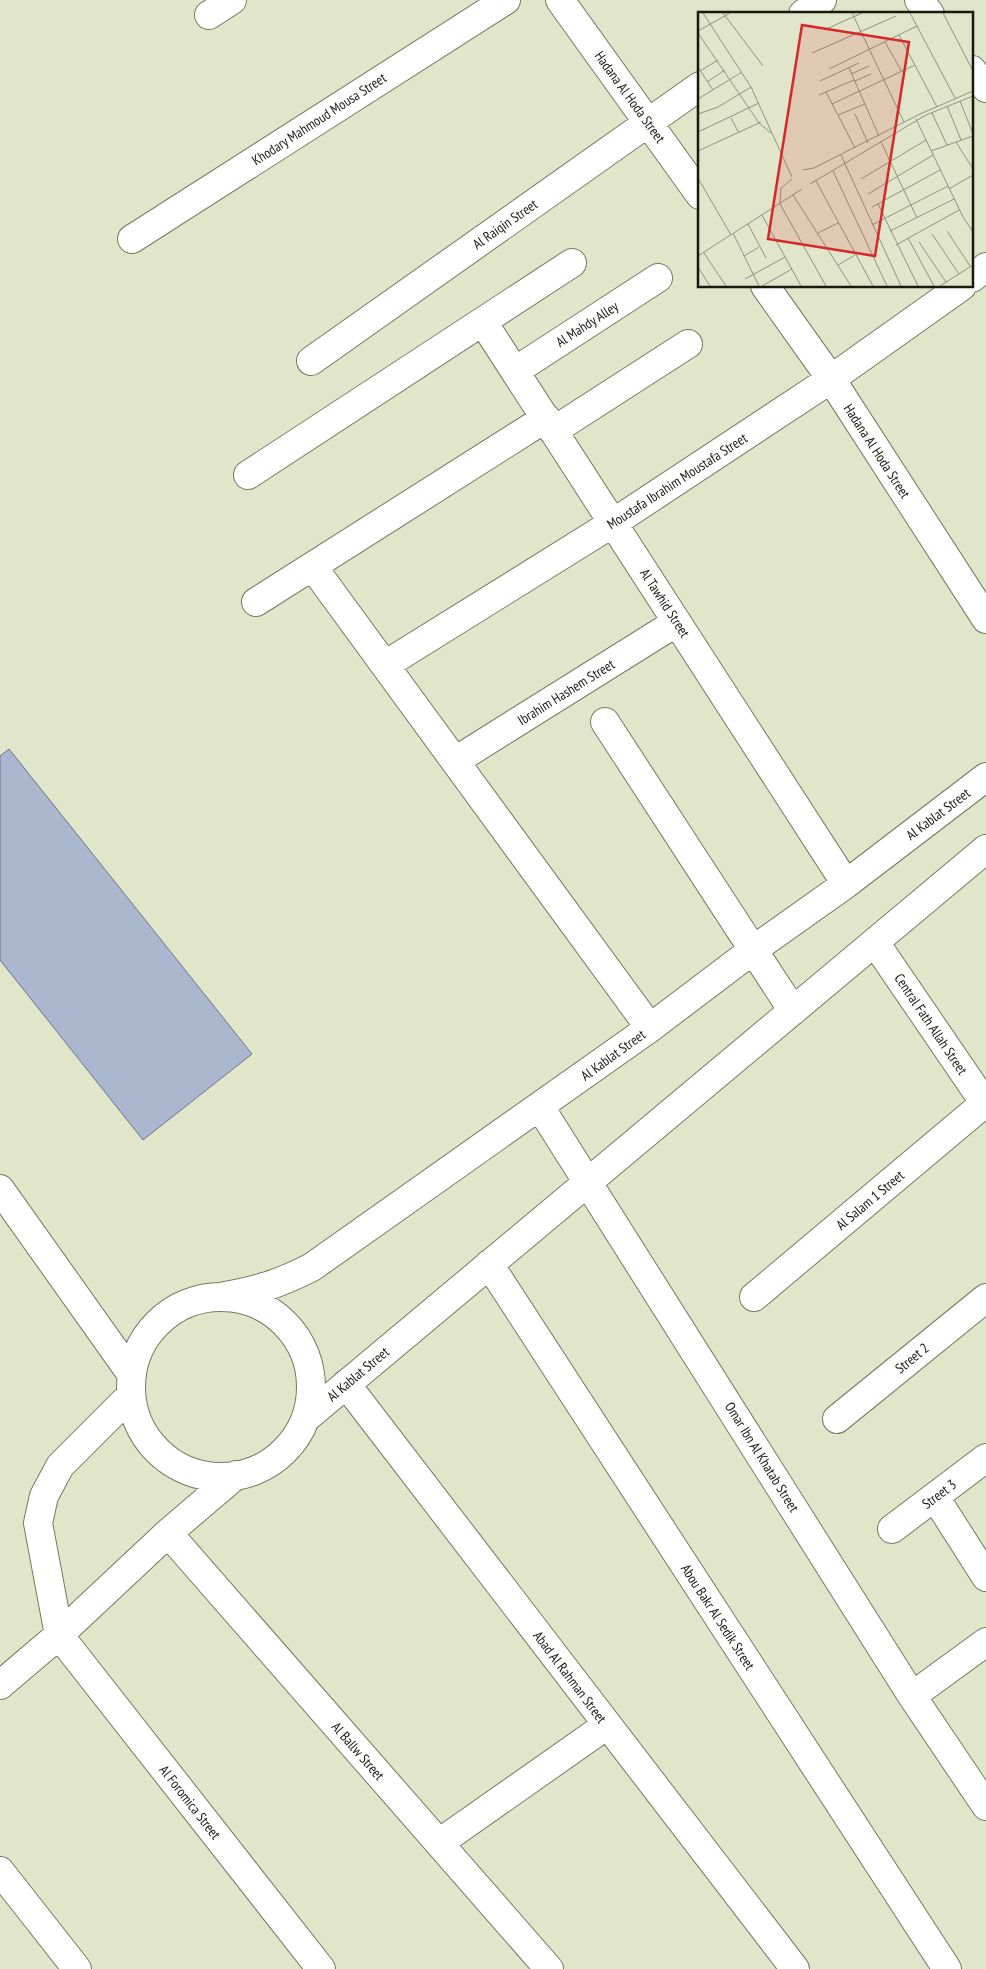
<svg xmlns="http://www.w3.org/2000/svg" width="986" height="1969" font-family="'PT Sans Narrow',sans-serif">
	<rect width="100%" height="100%" fill="#e1e5ca"/>
	<!-- building -->
	<path fill="#aab7cf" stroke="#68748a" d="M9 749 252 1054 143 1140 0 960V756Z"/>
	<g fill="none" stroke-linecap="round" stroke-linejoin="round">
		<!-- minor casing -->
		<g stroke="#767960" stroke-width="30">
			<path id="minor" d="M560 0 700 195
				M919 0 930 14
				M803 14 822 0
				M209 15 232 0
				M972 70 986 88
				M132 239 506 0
				M972 278 986 267
				M765 286 831 379 986 619
				M483 322 846 884
				M311 361 700 86
				M515 371 658 278
				M553 431 688 344
				M248 475 572 263
				M313 567 650 1028
				M256 602 546 418
				M385 665 613 523 831 379 962 286
				M605 722 793 1011
				M455 761 677 622
				M876 944 986 1105
				M540 1107 912 1696 986 1806
				M0 1189 132 1375
				M489 1264 947 1969
				M220 1297C256 1291 279 1284 312 1267L650 1028 753 950 846 884 986 777
				M754 1297 986 1102
				M131 1387a90 90 0 1 1 180 0a90 90 0 1 1-180 0Z
				M346 1384 795 1969
				M131 1395 60 1466 44 1496 38 1523 59 1635 321 1969
				M306 1418 986 849
				M837 1419 986 1298
				M935 1497 986 1577
				M892 1529 986 1458
				M168 1533 549 1969
				M0 1685 59 1635 168 1533 236 1475
				M912 1696 986 1642
				M439 1843 607 1725
				M0 1871 77 1969"/>
		</g>
		<!-- minor -->
		<use href="#minor" stroke="#fff" stroke-width="28"/>
	</g>
	<g text-anchor="middle" dominant-baseline="central" stroke-width="4" stroke-linejoin="round" paint-order="stroke">
		<!-- street labels -->
		<g font-size="14" fill="#18190f" stroke="#fff">
			<text transform="translate(630 97) rotate(54)">Hadana Al Hoda Street</text>
			<text transform="translate(319 119) rotate(-33)">Khodary Mahmoud Mousa Street</text>
			<text transform="translate(505 224) rotate(-35)">Al Raiqin Street</text>
			<text transform="translate(587 324) rotate(-33)">Al Mahdy Alley</text>
			<text transform="translate(877 451) rotate(57)">Hadana Al Hoda Street</text>
			<text transform="translate(677 481) rotate(-33)">Moustafa Ibrahim Moustafa Street</text>
			<text transform="translate(665 603) rotate(57)">Al Tawhid Street</text>
			<text transform="translate(566 692) rotate(-32)">Ibrahim Hashem Street</text>
			<text transform="translate(938 814) rotate(-37)">Al Kablat Street</text>
			<text transform="translate(931 1024) rotate(56)">Central Fath Allah Street</text>
			<text transform="translate(613 1055) rotate(-36)">Al Kablat Street</text>
			<text transform="translate(870 1200) rotate(-40)">Al Salam 1 Street</text>
			<text transform="translate(912 1358) rotate(-39)">Street 2</text>
			<text transform="translate(358 1374) rotate(-40)">Al Kablat Street</text>
			<text transform="translate(762 1457) rotate(58)">Omar Ibn Al Khatab Street</text>
			<text transform="translate(939 1494) rotate(-37)">Street 3</text>
			<text transform="translate(718 1617) rotate(57)">Abou Bakr Al Sedik Street</text>
			<text transform="translate(570 1677) rotate(53)">Abad Al Rahman Street</text>
			<text transform="translate(358 1751) rotate(49)">Al Ballw Street</text>
			<text transform="translate(190 1802) rotate(52)">Al Foromica Street</text>
		</g>
	</g>
	<!-- overview -->
	<g transform="translate(698 12)">
		<rect width="275" height="275" fill="#e1e5ca"/>
		<path fill="none" stroke="#91937f" stroke-width="1" d="M5 1 53 75 94 165M25 1 65 54M154 1 206 110M212 1 257 86M245 1 275 59M126 18 164 1M0 19 32 1M0 21 61 111 73 121M201 23 239 95M187 30 204 60M114 41 198 4M0 55 15 78M151 56 181 124M131 57 219 14M2 59 20 48M153 62 171 54M122 69 161 51M157 69 173 62M9 70 27 58M128 80 157 136M121 83 156 68M0 87 44 60M262 89 275 122M134 92 217 53M249 94 263 128M234 101 249 133M0 102 20 95 53 75M157 102 170 131M140 103 167 92M33 106 41 121M218 107 265 205 275 220M0 120 61 91M183 130 219 206M258 130 275 157M0 139 63 110M233 139 275 124M143 143 203 274M105 158 116 156 222 102 275 79M135 159 189 274M0 166 33 223M94 167 83 176 82 192 128 274M163 167 228 128M118 169 175 274M112 172 228 103 275 84M251 177 275 163M170 182 235 143M95 183 153 274M180 192 220 274M174 195 242 158M64 203 103 274M50 212 68 246M174 213 250 174M192 219 256 187M249 219 272 254M35 221 61 274M120 221 140 211M234 222 261 262M210 226 236 274M221 230 248 270M198 233 261 198M6 241 28 274M0 244 104 177M46 244 61 235M140 253 157 243M0 255 12 274M47 267 87 245M64 274 94 257M242 274 275 253"/>
		<path fill="#d62828" fill-opacity="0.15" stroke="#d62828" stroke-width="2.5" d="M104 13 211 30 177 244 70 227Z"/>
		<rect width="275" height="275" fill="none" stroke="#18190f" stroke-width="2.5"/>
	</g>
</svg>
